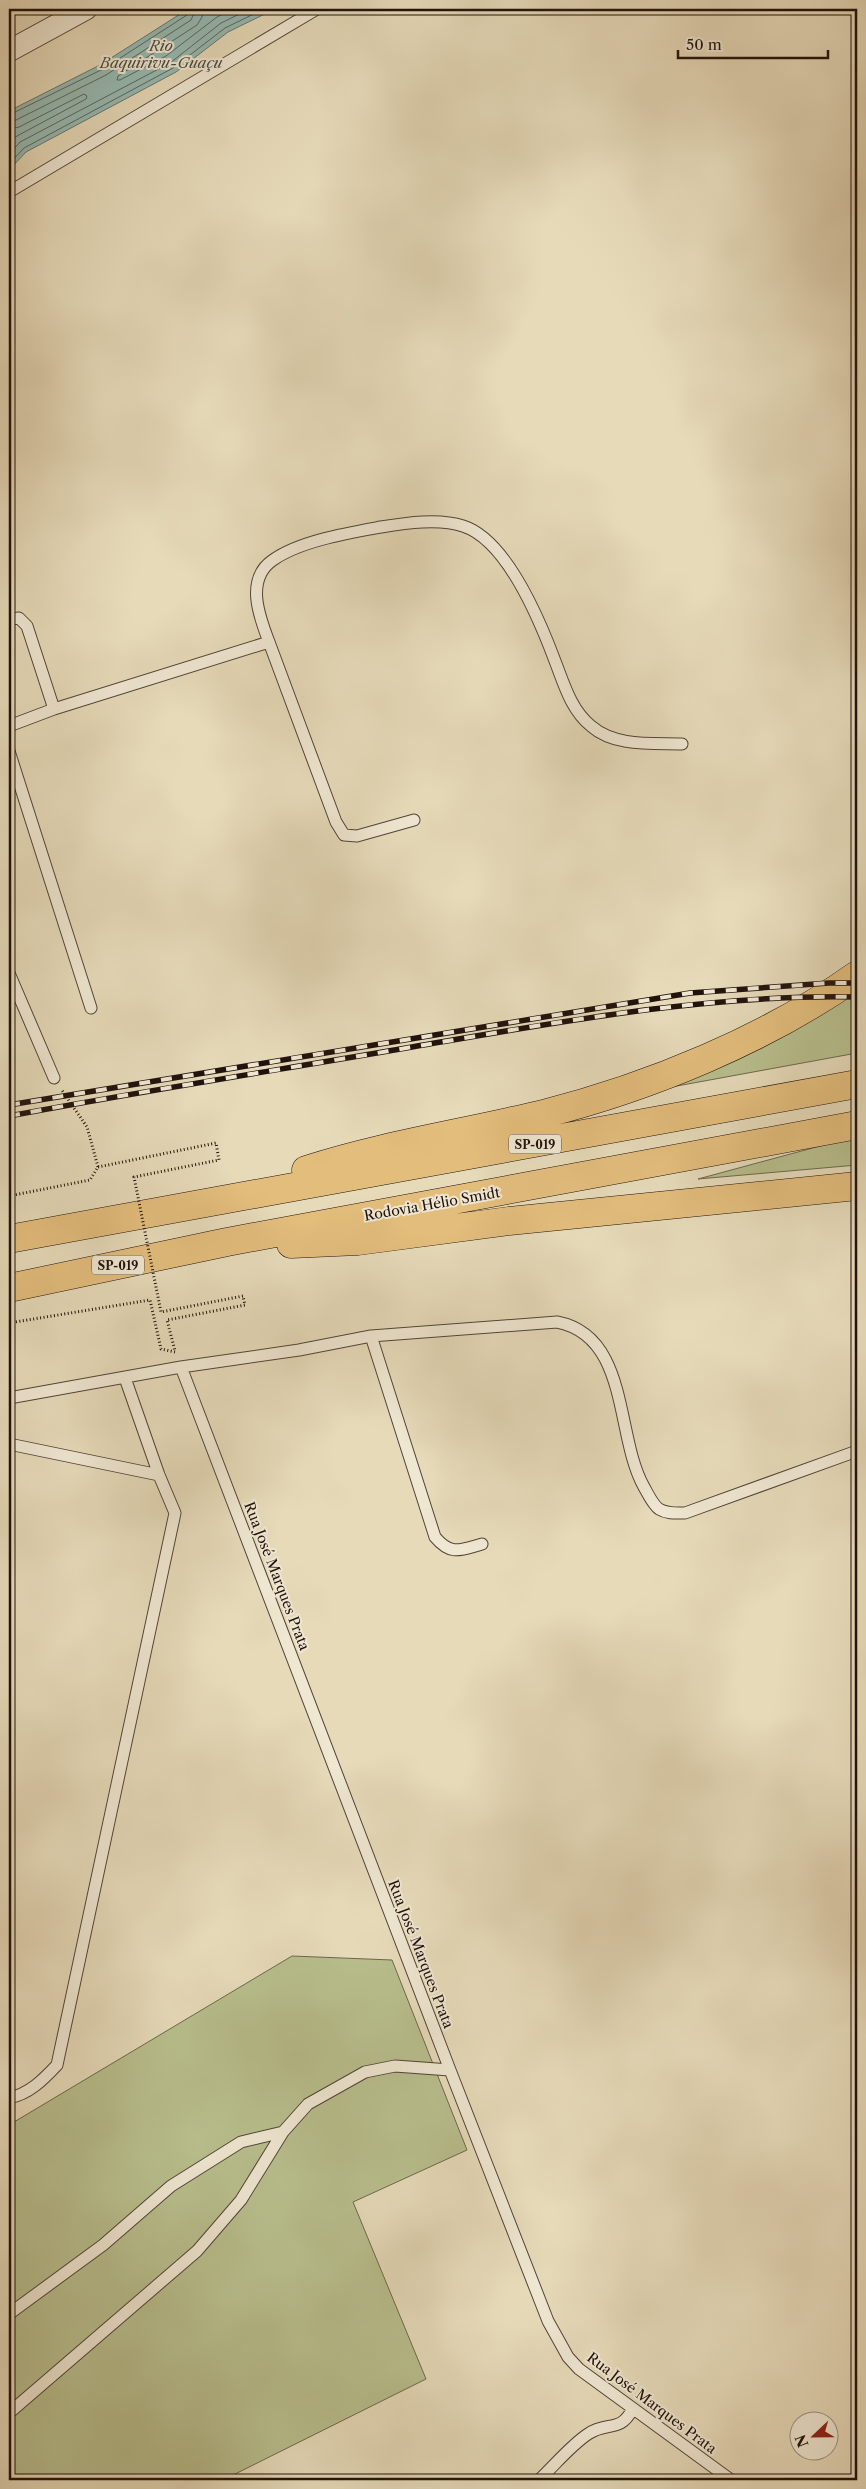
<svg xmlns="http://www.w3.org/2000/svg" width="866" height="2489" font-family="'Libre Caslon Text',serif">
	<rect width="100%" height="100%" fill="#e6dab9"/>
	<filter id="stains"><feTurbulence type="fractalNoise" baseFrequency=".004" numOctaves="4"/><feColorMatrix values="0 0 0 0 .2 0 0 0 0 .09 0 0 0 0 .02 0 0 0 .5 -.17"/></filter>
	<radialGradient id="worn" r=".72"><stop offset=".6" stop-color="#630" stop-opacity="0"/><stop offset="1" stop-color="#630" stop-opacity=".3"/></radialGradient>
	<!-- green -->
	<path fill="#b8be8d" stroke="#6c684c" d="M857 987V1053L666 1088Z
		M857 1136V1165L698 1179Z
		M292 1956 392 1960 467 2150 353 2202 426 2379 223 2480H9V2125Z"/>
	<!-- water -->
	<path fill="#96bab2" stroke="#677770" d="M188 9H275L228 32 176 72 26 152 9 170V111L100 65Z"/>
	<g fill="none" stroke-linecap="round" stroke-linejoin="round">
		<!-- shore -->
		<path stroke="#5c665f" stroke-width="1" d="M203 9 202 17 197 25 118 76 117 80H120L166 56 217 17 233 9
			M9 115 103 69 187 15 189 9
			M9 122 16 120 106 75 191 20 196 9
			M9 129 19 127 84 94 87 96 86 99 17 136 9 143
			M9 155 20 142 170 63 221 23 250 9
			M9 164 24 148 173 68 225 28 264 9"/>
		<!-- service casing -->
		<g stroke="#524437" stroke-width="13">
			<path id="service" d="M9 192 317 9
				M9 619 19 618 27 626 54 709
				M269 642 336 822 344 835 357 836 414 820
				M9 726 54 709 269 642C259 616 245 579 273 560 300 541 348 533 381 527 406 523 439 518 463 526 507 540 540 621 555 661 564 684 571 710 591 726 615 747 652 743 682 744
				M9 751 91 1008
				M9 973 54 1078
				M371 1336 435 1537C451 1556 460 1550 482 1544
				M181 1367 450 2070 548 2321 568 2357 579 2369 731 2480
				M9 1398 181 1367 299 1350 371 1336 557 1322C630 1336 615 1436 644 1487 648 1494 653 1505 659 1509 667 1514 677 1513 685 1513L857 1451
				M9 1444 159 1475
				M9 2098C29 2094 43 2080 57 2065L175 1513 159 1475 125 1378
				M9 2314 103 2245 171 2186 241 2142 283 2132
				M9 2413 197 2251 241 2200 283 2132 308 2104 365 2072 395 2066 450 2070
				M539 2480C555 2465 570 2446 588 2434 607 2421 620 2433 632 2410"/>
		</g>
		<!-- minor casing -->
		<g stroke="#524437" stroke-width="23">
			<path id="minor" d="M9 51 86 9"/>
		</g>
		<!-- motorway casing -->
		<g stroke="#21120c" stroke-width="29">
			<path id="motorway" d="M306 1170C383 1145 464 1133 543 1114 650 1087 767 1039 857 975
				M9 1239 857 1084
				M291 1244 358 1241 509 1221 857 1186
				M9 1288 227 1242 857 1125"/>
		</g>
		<!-- path -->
		<path stroke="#21120c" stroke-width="3" stroke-dasharray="1 2.5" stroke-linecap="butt" d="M9 1196 90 1180 98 1167 87 1127 61 1089
			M9 1323 150 1300 161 1349 175 1352"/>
		<!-- service -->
		<use href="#service" stroke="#efe7d2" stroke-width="11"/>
		<!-- minor -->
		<use href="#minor" stroke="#efe7d2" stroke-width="21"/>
		<!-- motorway -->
		<use href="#motorway" stroke="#e3bd7c" stroke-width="28"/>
		<!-- rail casing -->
		<g stroke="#21120c" stroke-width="5.5">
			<path id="rail" d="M9 1105 690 993 829 983H857
				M9 1116C143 1091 278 1070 412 1047 559 1022 708 994 857 997"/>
		</g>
		<!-- rail -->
		<use href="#rail" stroke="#efe7d2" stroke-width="4" stroke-dasharray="11" stroke-linecap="butt"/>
		<!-- path-bridge -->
		<path stroke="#21120c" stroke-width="3" stroke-dasharray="1 2.5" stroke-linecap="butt" d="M98 1167 216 1143 219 1160 134 1177 161 1312 243 1296 245 1305 167 1320 175 1351"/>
	</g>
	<g text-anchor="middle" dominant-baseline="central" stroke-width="4" stroke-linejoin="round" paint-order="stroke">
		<!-- shield labels -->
		<g fill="#efe7d2" stroke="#5f5247" stroke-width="1">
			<rect x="509" y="1134.5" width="52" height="19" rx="4"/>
			<rect x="92" y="1255.5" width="52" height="19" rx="4"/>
		</g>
		<g font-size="12" font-weight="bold" fill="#21120c">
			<text x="535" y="1144">SP-019</text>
			<text x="118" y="1265">SP-019</text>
		</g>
		<!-- street labels -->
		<g font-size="14" fill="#21120c" stroke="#efe7d2">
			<text transform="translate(432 1204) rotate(-10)">Rodovia Hélio Smidt</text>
			<text transform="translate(277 1576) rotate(69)">Rua José Marques Prata</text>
			<text transform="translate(421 1954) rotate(69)">Rua José Marques Prata</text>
			<text transform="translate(652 2403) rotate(37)">Rua José Marques Prata</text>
		</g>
		<!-- water labels -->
		<g font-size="15" font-style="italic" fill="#4a4d46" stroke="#efe7d2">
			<text x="161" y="45">Rio<tspan x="161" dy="17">Baquirivu-Guaçu</tspan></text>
		</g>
	</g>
	<!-- margin -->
	<rect width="866" height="2489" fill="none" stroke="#e6dab9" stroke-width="30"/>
	<rect x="10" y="10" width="846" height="2469" fill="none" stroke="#21120c" stroke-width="2.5"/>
	<rect x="15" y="15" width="836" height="2459" fill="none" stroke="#21120c"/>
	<!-- north arrow -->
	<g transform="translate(814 2436) rotate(248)"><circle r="24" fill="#efe7d2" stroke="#9d9283"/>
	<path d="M0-4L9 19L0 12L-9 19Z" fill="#8f2418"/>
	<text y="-8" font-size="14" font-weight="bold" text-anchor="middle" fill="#21120c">N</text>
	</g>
	<!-- scale -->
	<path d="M678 50v8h150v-8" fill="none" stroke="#21120c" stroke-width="2.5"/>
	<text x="686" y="50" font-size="15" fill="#21120c" stroke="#efe7d2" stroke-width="4" paint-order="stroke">50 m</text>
	<rect width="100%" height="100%" filter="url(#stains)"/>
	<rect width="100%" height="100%" fill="url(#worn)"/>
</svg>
